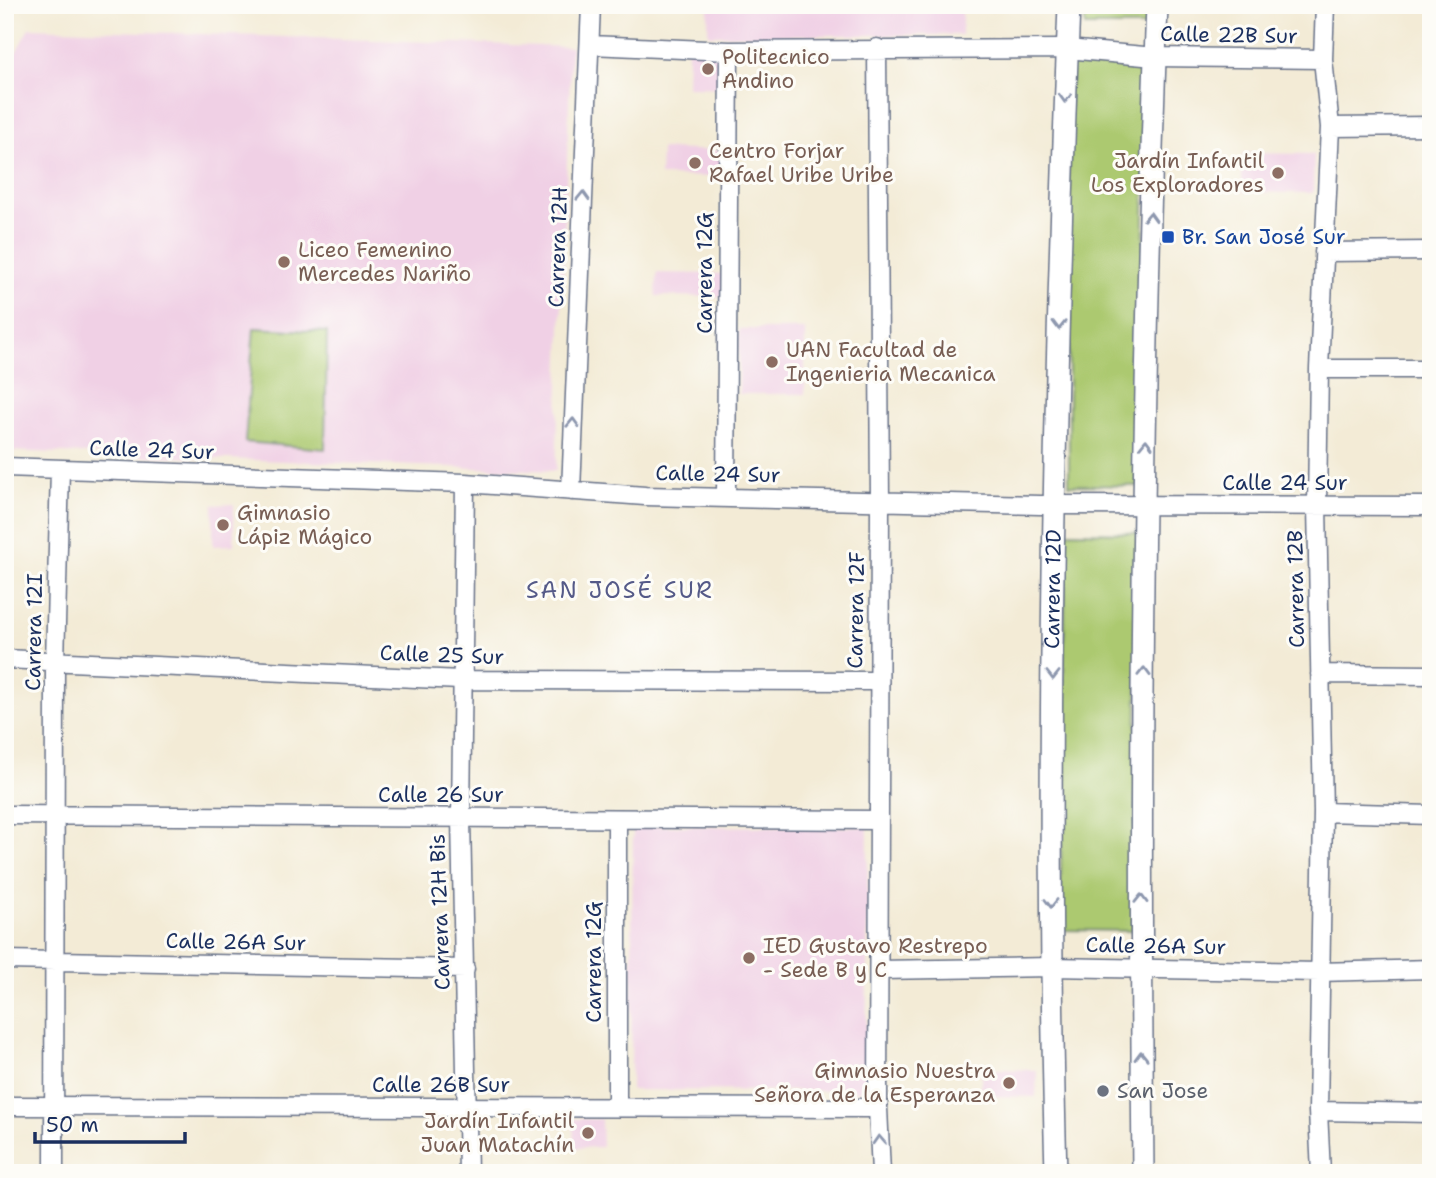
<svg xmlns="http://www.w3.org/2000/svg" width="1436" height="1178" font-family="'Shantell Sans',sans-serif">
	<rect width="100%" height="100%" fill="#fdfcf7"/>
	<filter id="ink" filterUnits="userSpaceOnUse"><feTurbulence type="fractalNoise" baseFrequency=".0143" numOctaves="2"/><feDisplacementMap in="SourceGraphic" scale="14" xChannelSelector="R" yChannelSelector="G"/><feConvolveMatrix kernelMatrix="1 2 1 2 8 2 1 2 1" color-interpolation-filters="sRGB"/></filter>
	<filter id="wash" filterUnits="userSpaceOnUse"><feTurbulence type="fractalNoise" baseFrequency=".00686" numOctaves="4" result="noise"/><feDisplacementMap in="SourceGraphic" scale="28" xChannelSelector="R" yChannelSelector="G"/><feGaussianBlur stdDeviation="1.57" result="paint"/><feColorMatrix in="noise" values="0 0 0 0 0 0 0 0 0 0 0 0 0 0 0 0 0 1.4 0 .05"/><feComposite in="paint" operator="in"/></filter>
	<g filter="url(#wash)">
		<rect width="100%" height="100%" fill="#f3ebd6"/>
		<!-- built -->
		<path fill="#f0d0e5" d="M708 5H962V35H708Z
			M29 28 571 47 556 471 5 451V73Z
			M688 49 729 51V88L687 87Z
			M661 149 729 151 728 177 660 176Z
			M1242 153 1314 154 1313 193 1242 192Z
			M657 273 728 274 727 297 656 296Z
			M739 329H805V394H739Z
			M234 504V545L213 546V505Z
			M633 826 868 827 866 1091 631 1090Z
			M981 1069 1037 1070 1036 1097 981 1096Z
			M573 1119H601L602 1147 574 1148Z"/>
		<!-- green -->
		<path fill="#acc970" stroke="#647c67" stroke-width="2" d="M1085 5H1154V26H1085Z
			M1068 58 1147 65 1139 486 1069 485Z
			M254 328 327 332 325 449 245 442Z
			M1066 532 1140 533 1133 931 1060 930Z"/>
	</g>
	<g filter="url(#ink)">
		<g fill="none" stroke-linecap="round" stroke-linejoin="round">
			<!-- minor casing -->
			<g stroke="#677188" stroke-width="21">
				<path id="minor" d="M590 45 729 51 1067 49 1155 57 1323 59
					M877 48 880 502 878 1108 881 1173
					M1330 127 1431 126
					M1324 252 1431 251
					M1319 369H1431
					M5 467 465 483 645 496 1040 505 1431 506
					M465 483 461 818 468 1173
					M571 491 591 5
					M726 496 729 51
					M5 659 460 680 878 681
					M1320 674 1431 675
					M1323 812 1431 815
					M5 815 877 820
					M617 819V1106
					M5 960 465 969
					M880 970 1051 967 1319 972 1431 969
					M5 1106 878 1108
					M1318 1111 1431 1113
					M54 1173 55 663 60 469
					M1321 1173 1318 1111 1323 812 1317 506 1319 369 1330 127 1323 59 1325 5"/>
			</g>
			<!-- tertiary casing -->
			<g stroke="#677188" stroke-width="24">
				<g id="tertiary">
					<path id="s1" d="M1056 1173C1045 784 1054 394 1069 5"/>
					<path d="M1143 1173C1139 784 1142 394 1157 5"/>
				</g>
			</g>
			<!-- minor -->
			<use href="#minor" stroke="#fff" stroke-width="18"/>
			<!-- tertiary -->
			<use href="#tertiary" stroke="#fff" stroke-width="21"/>
		</g>
		<!-- one-way arrows -->
		<defs><path id="oneway-chevron" d="M-2-3.5L2.5 0L-2 3.5" fill="none" stroke-width="1.6" stroke-linecap="round" stroke-linejoin="round" transform="scale(1.75)"/></defs>
		<g stroke="#8d97ae">
			<use href="#oneway-chevron" transform="translate(1065 98) rotate(92)"/>
			<use href="#oneway-chevron" transform="translate(583 196) rotate(-88)"/>
			<use href="#oneway-chevron" transform="translate(1150 217) rotate(-88)"/>
			<use href="#oneway-chevron" transform="translate(1059 325) rotate(91)"/>
			<use href="#oneway-chevron" transform="translate(573 423) rotate(-88)"/>
			<use href="#oneway-chevron" transform="translate(1146 444) rotate(-89)"/>
			<use href="#oneway-chevron" transform="translate(1144 672) rotate(-89)"/>
			<use href="#oneway-chevron" transform="translate(1053 675) rotate(90)"/>
			<use href="#oneway-chevron" transform="translate(1141 899) rotate(-89)"/>
			<use href="#oneway-chevron" transform="translate(1051 903) rotate(90)"/>
			<use href="#oneway-chevron" transform="translate(1141 1056) rotate(-91)"/>
			<use href="#oneway-chevron" transform="translate(879 1140) rotate(-93)"/>
		</g>
	</g>
	<!-- markers -->
	<g fill="#8d6e63" stroke="#fdfcf7" stroke-width="2.5">
		<circle cx="708" cy="69" r="7"/>
		<circle cx="695" cy="163" r="7"/>
		<circle cx="1278" cy="173" r="7"/>
		<circle cx="284" cy="262" r="7"/>
		<circle cx="772" cy="362" r="7"/>
		<circle cx="223" cy="525" r="7"/>
		<circle cx="749" cy="958" r="7"/>
		<circle cx="1009" cy="1083" r="7"/>
		<circle cx="588" cy="1133" r="7"/>
	</g>
	<rect fill="#1a4fb4" stroke="#fdfcf7" stroke-width="2.5" x="1161" y="230" width="14" height="14" rx="3.5"/>
	<circle fill="#6b7280" stroke="#fdfcf7" stroke-width="2.5" cx="1103" cy="1091" r="7"/>
	<g text-anchor="middle" dominant-baseline="central" stroke-width="6" stroke-linejoin="round" paint-order="stroke">
		<!-- street labels -->
		<g font-size="21" fill="#1b2f5e" stroke="#fdfcf7">
			<text transform="translate(1229 35) rotate(1)">Calle 22B Sur</text>
			<text transform="translate(558 247) rotate(-88)">Carrera 12H</text>
			<text transform="translate(705 273) rotate(-90)">Carrera 12G</text>
			<text transform="translate(152 450) rotate(2)">Calle 24 Sur</text>
			<text transform="translate(718 474) rotate(1)">Calle 24 Sur</text>
			<text x="1285" y="483">Calle 24 Sur</text>
			<text stroke="none"><textPath href="#s1" startOffset="584">Carrera 12D</textPath></text>
			<text transform="translate(1296 589) rotate(-91)">Carrera 12B</text>
			<text transform="translate(856 610) rotate(-89)">Carrera 12F</text>
			<text transform="translate(34 632) rotate(-89)">Carrera 12I</text>
			<text transform="translate(442 655) rotate(2)">Calle 25 Sur</text>
			<text x="441" y="795">Calle 26 Sur</text>
			<text transform="translate(440 912) rotate(-92)">Carrera 12H Bis</text>
			<text transform="translate(236 942) rotate(1)">Calle 26A Sur</text>
			<text transform="translate(1156 946) rotate(1)">Calle 26A Sur</text>
			<text transform="translate(594 962) rotate(-90)">Carrera 12G</text>
			<text x="441" y="1085">Calle 26B Sur</text>
		</g>
		<!-- education labels -->
		<g font-size="21" fill="#785e54" stroke="#fdfcf7" text-anchor="start">
			<text x="722" y="57">Politecnico<tspan x="722" dy="24">Andino</tspan></text>
			<text x="709" y="151">Centro Forjar<tspan x="709" dy="24">Rafael Uribe Uribe</tspan></text>
			<text x="1264" y="161" text-anchor="end">Jardín Infantil<tspan x="1264" dy="24">Los Exploradores</tspan></text>
			<text x="298" y="250">Liceo Femenino<tspan x="298" dy="24">Mercedes Nariño</tspan></text>
			<text x="786" y="350">UAN Facultad de<tspan x="786" dy="24">Ingenieria Mecanica</tspan></text>
			<text x="237" y="513">Gimnasio<tspan x="237" dy="24">Lápiz Mágico</tspan></text>
			<text x="763" y="946">IED Gustavo Restrepo<tspan x="763" dy="24">- Sede B y C</tspan></text>
			<text x="995" y="1071" text-anchor="end">Gimnasio Nuestra<tspan x="995" dy="24">Señora de la Esperanza</tspan></text>
			<text x="574" y="1121" text-anchor="end">Jardín Infantil<tspan x="574" dy="24">Juan Matachín</tspan></text>
		</g>
		<!-- transit labels -->
		<g font-size="21" fill="#164399" stroke="#fdfcf7" text-anchor="start">
			<text x="1182" y="237">Br. San José Sur</text>
		</g>
		<!-- worship labels -->
		<g font-size="21" fill="#5b616d" stroke="#fdfcf7" text-anchor="start">
			<text x="1117" y="1091">San Jose</text>
		</g>
		<!-- neighbourhood labels -->
		<g font-size="23" letter-spacing="2" fill="#555a88" stroke="#fdfcf7">
			<text x="620" y="590">SAN JOSÉ SUR</text>
		</g>
	</g>
	<!-- margin -->
	<rect width="1436" height="1178" fill="none" stroke="#fdfcf7" stroke-width="28"/>
	<!-- scale -->
	<path d="M35 1132v10h150v-10" fill="none" stroke="#1b2f5e" stroke-width="3.5"/>
	<text x="46" y="1132" font-size="21" fill="#1b2f5e" stroke="#fdfcf7" stroke-width="5" paint-order="stroke">50 m</text>
</svg>
